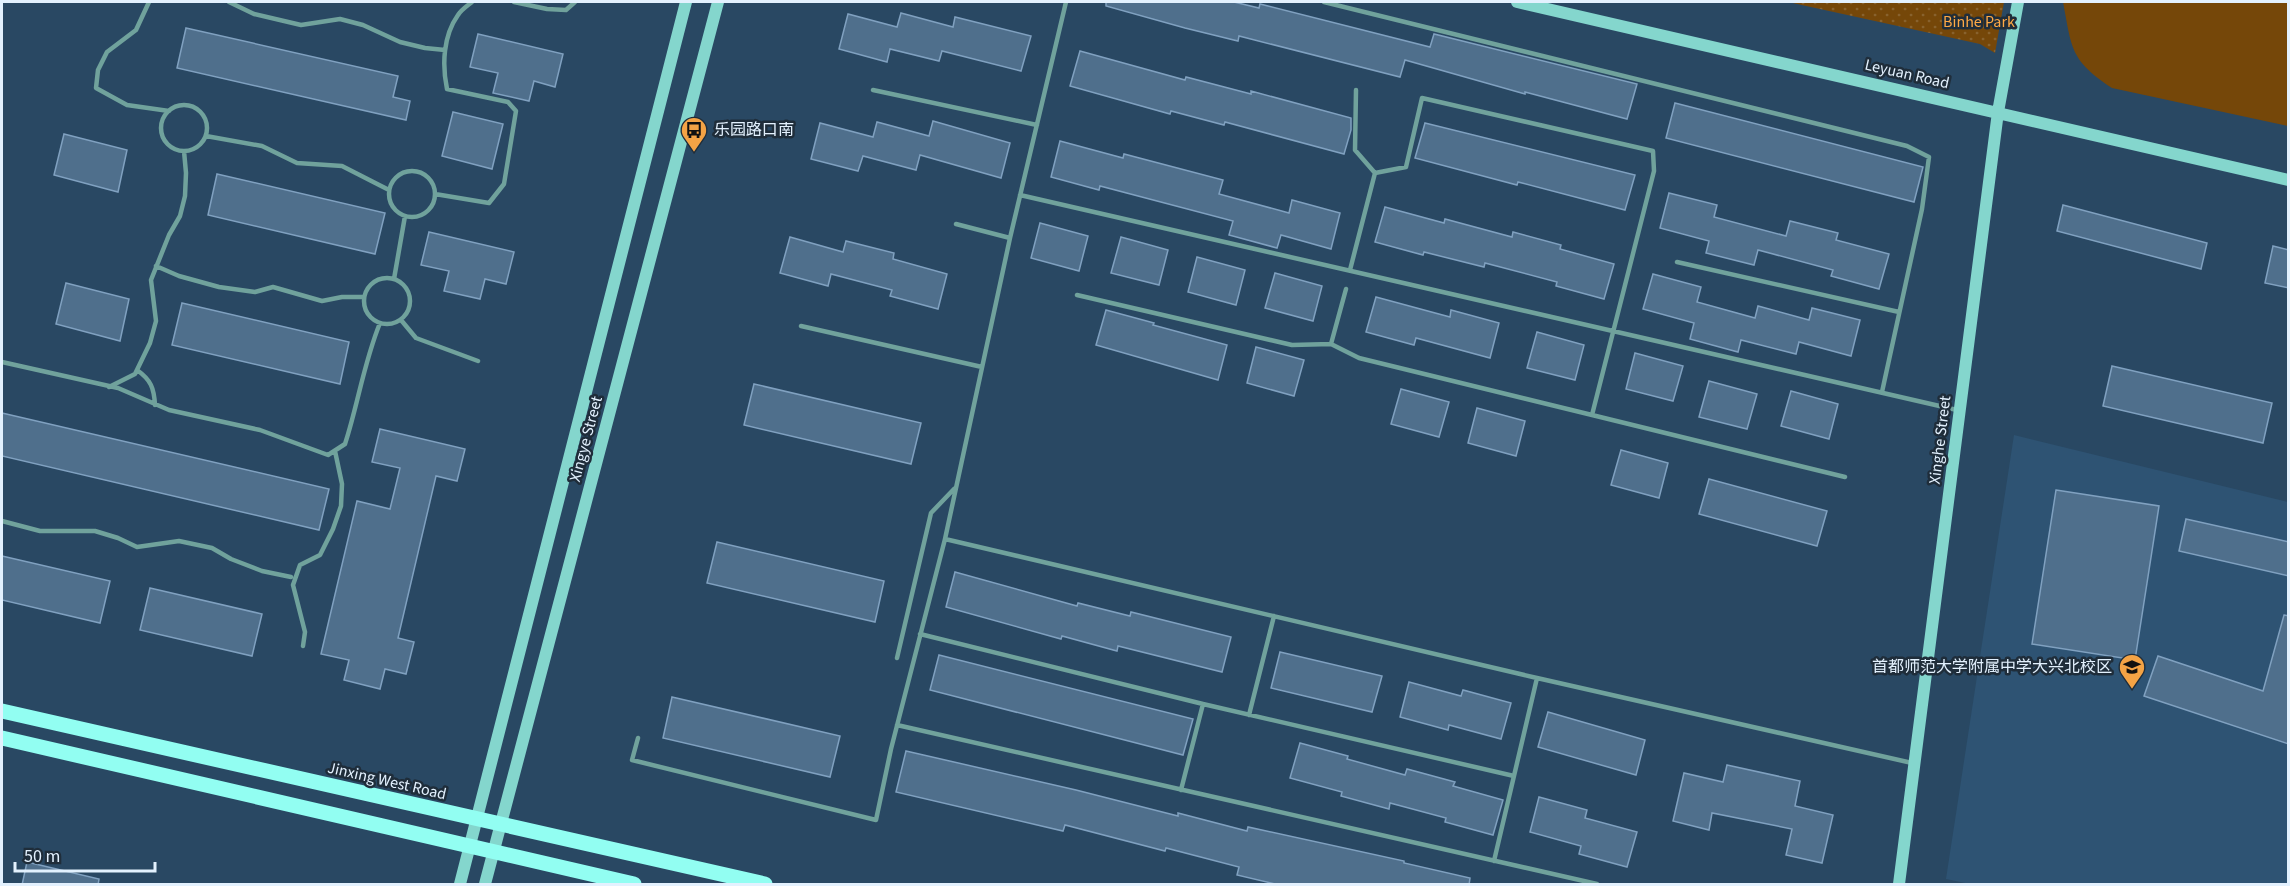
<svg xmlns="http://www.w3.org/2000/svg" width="2290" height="886" font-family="'Source Sans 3','Noto Sans SC',sans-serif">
	<defs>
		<pattern id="park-dots" width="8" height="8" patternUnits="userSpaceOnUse" patternTransform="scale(1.5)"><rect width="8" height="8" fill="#754709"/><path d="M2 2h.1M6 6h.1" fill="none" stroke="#88622e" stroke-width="1.8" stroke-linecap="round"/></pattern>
	</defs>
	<rect width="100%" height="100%" fill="#294863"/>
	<!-- built -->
	<path fill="#2e5373" d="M2014 435 2288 502V884H1970L1946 879Z"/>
	<!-- green -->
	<path fill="#754709" d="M2063 2H2288V126L2112 88C2070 60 2072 49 2063 2Z"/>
	<!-- park -->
	<path fill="url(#park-dots)" d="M1788 2H2004L1995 53 1980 44Z"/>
	<!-- building -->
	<path fill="#4f6f8c" stroke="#80a1c0" stroke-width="1.5" d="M1106 2H1234L1259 8 1260 4 1430 47 1434 34 1637 84 1627 119 1525 92V94L1405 60 1400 77 1239 36 1238 41 1185 28 1106 6Z
		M901 13 953 27 955 17 1031 36 1021 71 942 51 939 61 890 49 887 62 839 49 848 14 897 27Z
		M186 28 398 76 393 97 410 101 406 120 177 68Z
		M478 34 563 54 555 87 534 81 529 101 493 93 498 73 470 67Z
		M1080 51 1185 80 1186 77 1251 94V91L1351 118V130L1344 154 1225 122 1224 125 1171 111 1170 114 1070 86Z
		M1675 103 1923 167 1914 202 1666 138Z
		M453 112 503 124 492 169 442 156Z
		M933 121 1010 143 1001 178 920 155 916 170 863 156 858 171 811 159 820 123 873 137 877 122 929 136Z
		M1425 123 1635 175 1625 210 1518 182 1517 185 1415 158Z
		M64 134 127 150 118 192 54 175Z
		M1060 141 1123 158 1124 154 1223 180 1219 194 1289 213 1292 200 1340 213 1331 249 1281 235 1277 248 1229 235 1233 221 1100 186 1099 190 1051 177Z
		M217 174 385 213 375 254 208 215Z
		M1669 193 1717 205 1714 217 1786 236 1790 221 1838 233 1836 240 1889 254 1879 289 1831 276 1833 270 1758 250 1754 265 1706 253 1709 241 1660 228Z
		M2063 205 2207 243 2201 269 2057 231Z
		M1385 207 1444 223 1445 219 1512 237 1513 232 1561 245 1560 249 1614 264 1604 299 1556 286 1557 282 1485 263 1484 267 1424 252 1423 255 1375 242Z
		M1040 223 1088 236 1079 271 1031 258Z
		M429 232 514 252 506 284 485 279 480 299 444 291 449 271 421 265Z
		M790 237 843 252 846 241 894 253 893 259 947 274 938 309 890 296 892 290 831 274 828 286 780 273Z
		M1121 237 1168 250 1159 285 1111 273Z
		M2273 246 2289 250V288L2265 283Z
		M1197 257 1245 270 1236 305 1188 292Z
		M1275 273 1322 286 1313 321 1265 308Z
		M1653 274 1701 287 1697 302 1755 318 1758 306 1809 320 1812 308 1860 320 1851 356 1799 342 1796 354 1741 340 1738 352 1690 339 1694 323 1643 309Z
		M66 283 129 299 120 341 56 324Z
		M1376 297 1450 317 1451 310 1499 323 1490 358 1416 338 1414 345 1366 332Z
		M182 303 349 342 340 384 172 345Z
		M1106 310 1154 323 1153 325 1227 345 1218 380 1096 345Z
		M1537 332 1584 345 1575 380 1527 368Z
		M1256 347 1304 360 1294 396 1247 383Z
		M1635 353 1683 366 1673 401 1626 389Z
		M2112 366 2272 403 2263 443 2103 406Z
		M1709 381 1757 394 1747 429 1699 417Z
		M754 384 921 423 911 464 744 425Z
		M1401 389 1449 402 1439 437 1391 424Z
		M1791 391 1838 404 1829 439 1781 426Z
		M1477 408 1525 421 1516 456 1468 443Z
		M2 413 329 489 319 530 2 456Z
		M380 429 465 449 457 481 436 476 398 638 414 642 406 674 385 669 380 689 344 680 349 660 321 654 357 501 390 509 400 468 372 462Z
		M1621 450 1668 463 1659 498 1611 485Z
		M1709 479 1827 511 1817 546 1699 514Z
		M2056 490 2159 506 2135 660 2032 644Z
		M2186 519 2289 542V576L2179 551Z
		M717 542 884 581 875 622 707 583Z
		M2 556 110 581 100 623 2 600Z
		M955 572 1077 606 1078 603 1130 616 1131 612 1231 637 1222 672 1118 646 1117 651 1062 636 1061 639 946 607Z
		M150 588 262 614 252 656 140 630Z
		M2284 615 2289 616V744L2144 696 2158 656 2263 691Z
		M1280 652 1382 676 1372 712 1271 688Z
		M939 655 1193 719 1183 755 930 690Z
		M1409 682 1461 696 1463 690 1511 703 1501 739 1449 725 1448 730 1400 717Z
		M672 697 840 736 830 777 663 738Z
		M1548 712 1645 740 1636 775 1538 747Z
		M1300 743 1348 756 1347 759 1405 775 1407 769 1455 782 1453 786 1503 800 1493 835 1445 822 1446 818 1390 803 1389 809 1341 796 1342 792 1290 778Z
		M906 751 1076 790 1178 816V813L1247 831 1248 827 1404 861V863L1470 878 1469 885H1279L1237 875 1239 867 1166 848 1165 851 1065 825 1063 831 896 792Z
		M1727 765 1800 781 1795 806 1833 815 1822 863 1786 855 1792 829 1712 813 1709 830 1673 821 1684 773 1723 782Z
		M1539 797 1587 810 1585 818 1637 832 1627 867 1579 854 1581 846 1530 832Z
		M27 862 99 879 98 885H22Z"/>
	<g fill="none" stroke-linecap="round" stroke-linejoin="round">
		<!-- lane -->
		<path stroke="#70a29c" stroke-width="4.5" d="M149 2 136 30 107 52 98 70 96 88 127 105 169 111
			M229 2 254 14 301 25 340 19 363 25 400 42 425 48 445 50
			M514 2 547 9 566 10 575 2
			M1324 2 1907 146 1929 157 1922 209 1882 392
			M873 90 1037 125
			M1356 90 1355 150 1375 173
			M161 128a23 23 0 1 1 46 0a23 23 0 1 1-46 0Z
			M206 136 262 146 297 163 342 166 389 190
			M389 194a23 23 0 1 1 46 0a23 23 0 1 1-46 0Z
			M435 194 489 203 504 184 516 111 508 102 447 89C442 65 443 36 458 15 461 10 467 6 472 2
			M1020 195 1957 410
			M956 224 1010 238
			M1677 262 1899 312
			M156 266 179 276 219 287 255 292 273 287 322 301 342 297H364
			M364 301a23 23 0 1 1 46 0a23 23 0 1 1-46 0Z
			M394 279 405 216
			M1077 295 1292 345 1331 344 1359 358 1592 415 1654 171 1653 151 1422 98 1406 167 1375 173 1350 270
			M401 320 416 338 478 361
			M801 326 982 367
			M1331 344 1346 289
			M2 362 118 388 169 410 260 430 328 455 345 444C358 404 364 362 380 323
			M137 370C151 380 154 388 155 405
			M109 387 135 374 150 343 156 321 151 280 169 235 180 216 185 196 186 173 184 151
			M1592 415 1845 477
			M2 521 40 531H95L118 538 137 547 179 541 212 548 231 559 262 571 291 577
			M945 539 1010 238 1066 2
			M920 634 1203 704 1514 776
			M303 646 305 632 293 585 300 565 320 555 333 529 341 506 342 484 335 451
			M897 658 931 513 954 489
			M1249 715 1274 616
			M897 725 1597 884
			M638 738 632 760 876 820 891 749 945 539 1537 678 1912 763
			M1181 790 1203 704
			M1494 861 1537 678"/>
		<!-- secondary -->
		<path stroke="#84d6cd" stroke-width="12" d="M1517 2 2288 180
			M460 884 686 2
			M485 884 718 2
			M1899 884 1998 112 2018 2"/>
		<!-- primary -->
		<path stroke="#92fef2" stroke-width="15" d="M2 711 765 884
			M2 738 634 884"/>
	</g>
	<!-- icons -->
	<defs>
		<g id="bus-pin" transform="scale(1.35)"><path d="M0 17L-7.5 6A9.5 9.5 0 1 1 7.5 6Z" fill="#f4a345" stroke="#1f2d3a"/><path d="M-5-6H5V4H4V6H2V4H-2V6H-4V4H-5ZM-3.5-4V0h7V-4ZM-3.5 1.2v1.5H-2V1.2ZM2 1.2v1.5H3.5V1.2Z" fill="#111"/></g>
		<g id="school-pin" transform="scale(1.35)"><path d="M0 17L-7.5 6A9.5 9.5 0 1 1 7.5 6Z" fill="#f4a345" stroke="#1f2d3a"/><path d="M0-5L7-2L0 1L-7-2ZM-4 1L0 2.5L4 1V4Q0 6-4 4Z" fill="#111"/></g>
	</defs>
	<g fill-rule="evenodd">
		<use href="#bus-pin" x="694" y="130"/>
		<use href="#school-pin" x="2132" y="667"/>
	</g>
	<g text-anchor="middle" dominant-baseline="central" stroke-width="5" stroke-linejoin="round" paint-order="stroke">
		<!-- park labels -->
		<g font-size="16" fill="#ffa945" stroke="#1f2d3a">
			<text x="1979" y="22">Binhe Park</text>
		</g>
		<!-- street labels -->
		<g font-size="16" fill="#e3f1fe" stroke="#1f2d3a">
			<text transform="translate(1907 74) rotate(13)">Leyuan Road</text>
			<text transform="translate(586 439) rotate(-75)">Xingye Street</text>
			<text transform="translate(1940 440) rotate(-83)">Xinghe Street</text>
			<text transform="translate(387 781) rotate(13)">Jinxing West Road</text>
		</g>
		<!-- poi labels -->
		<g font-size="16" fill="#e3f1fe" stroke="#1f2d3a" text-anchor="start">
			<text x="714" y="130">乐园路口南</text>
			<text x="2112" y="667" text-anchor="end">首都师范大学附属中学大兴北校区</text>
		</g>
	</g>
	<!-- border -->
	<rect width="2290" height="886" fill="none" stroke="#e3f1fe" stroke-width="6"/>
	<!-- scale -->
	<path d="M15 862v9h140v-9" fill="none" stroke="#e3f1fe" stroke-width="3"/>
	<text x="24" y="862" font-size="18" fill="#e3f1fe" stroke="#1f2d3a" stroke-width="4.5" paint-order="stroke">50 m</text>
</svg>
